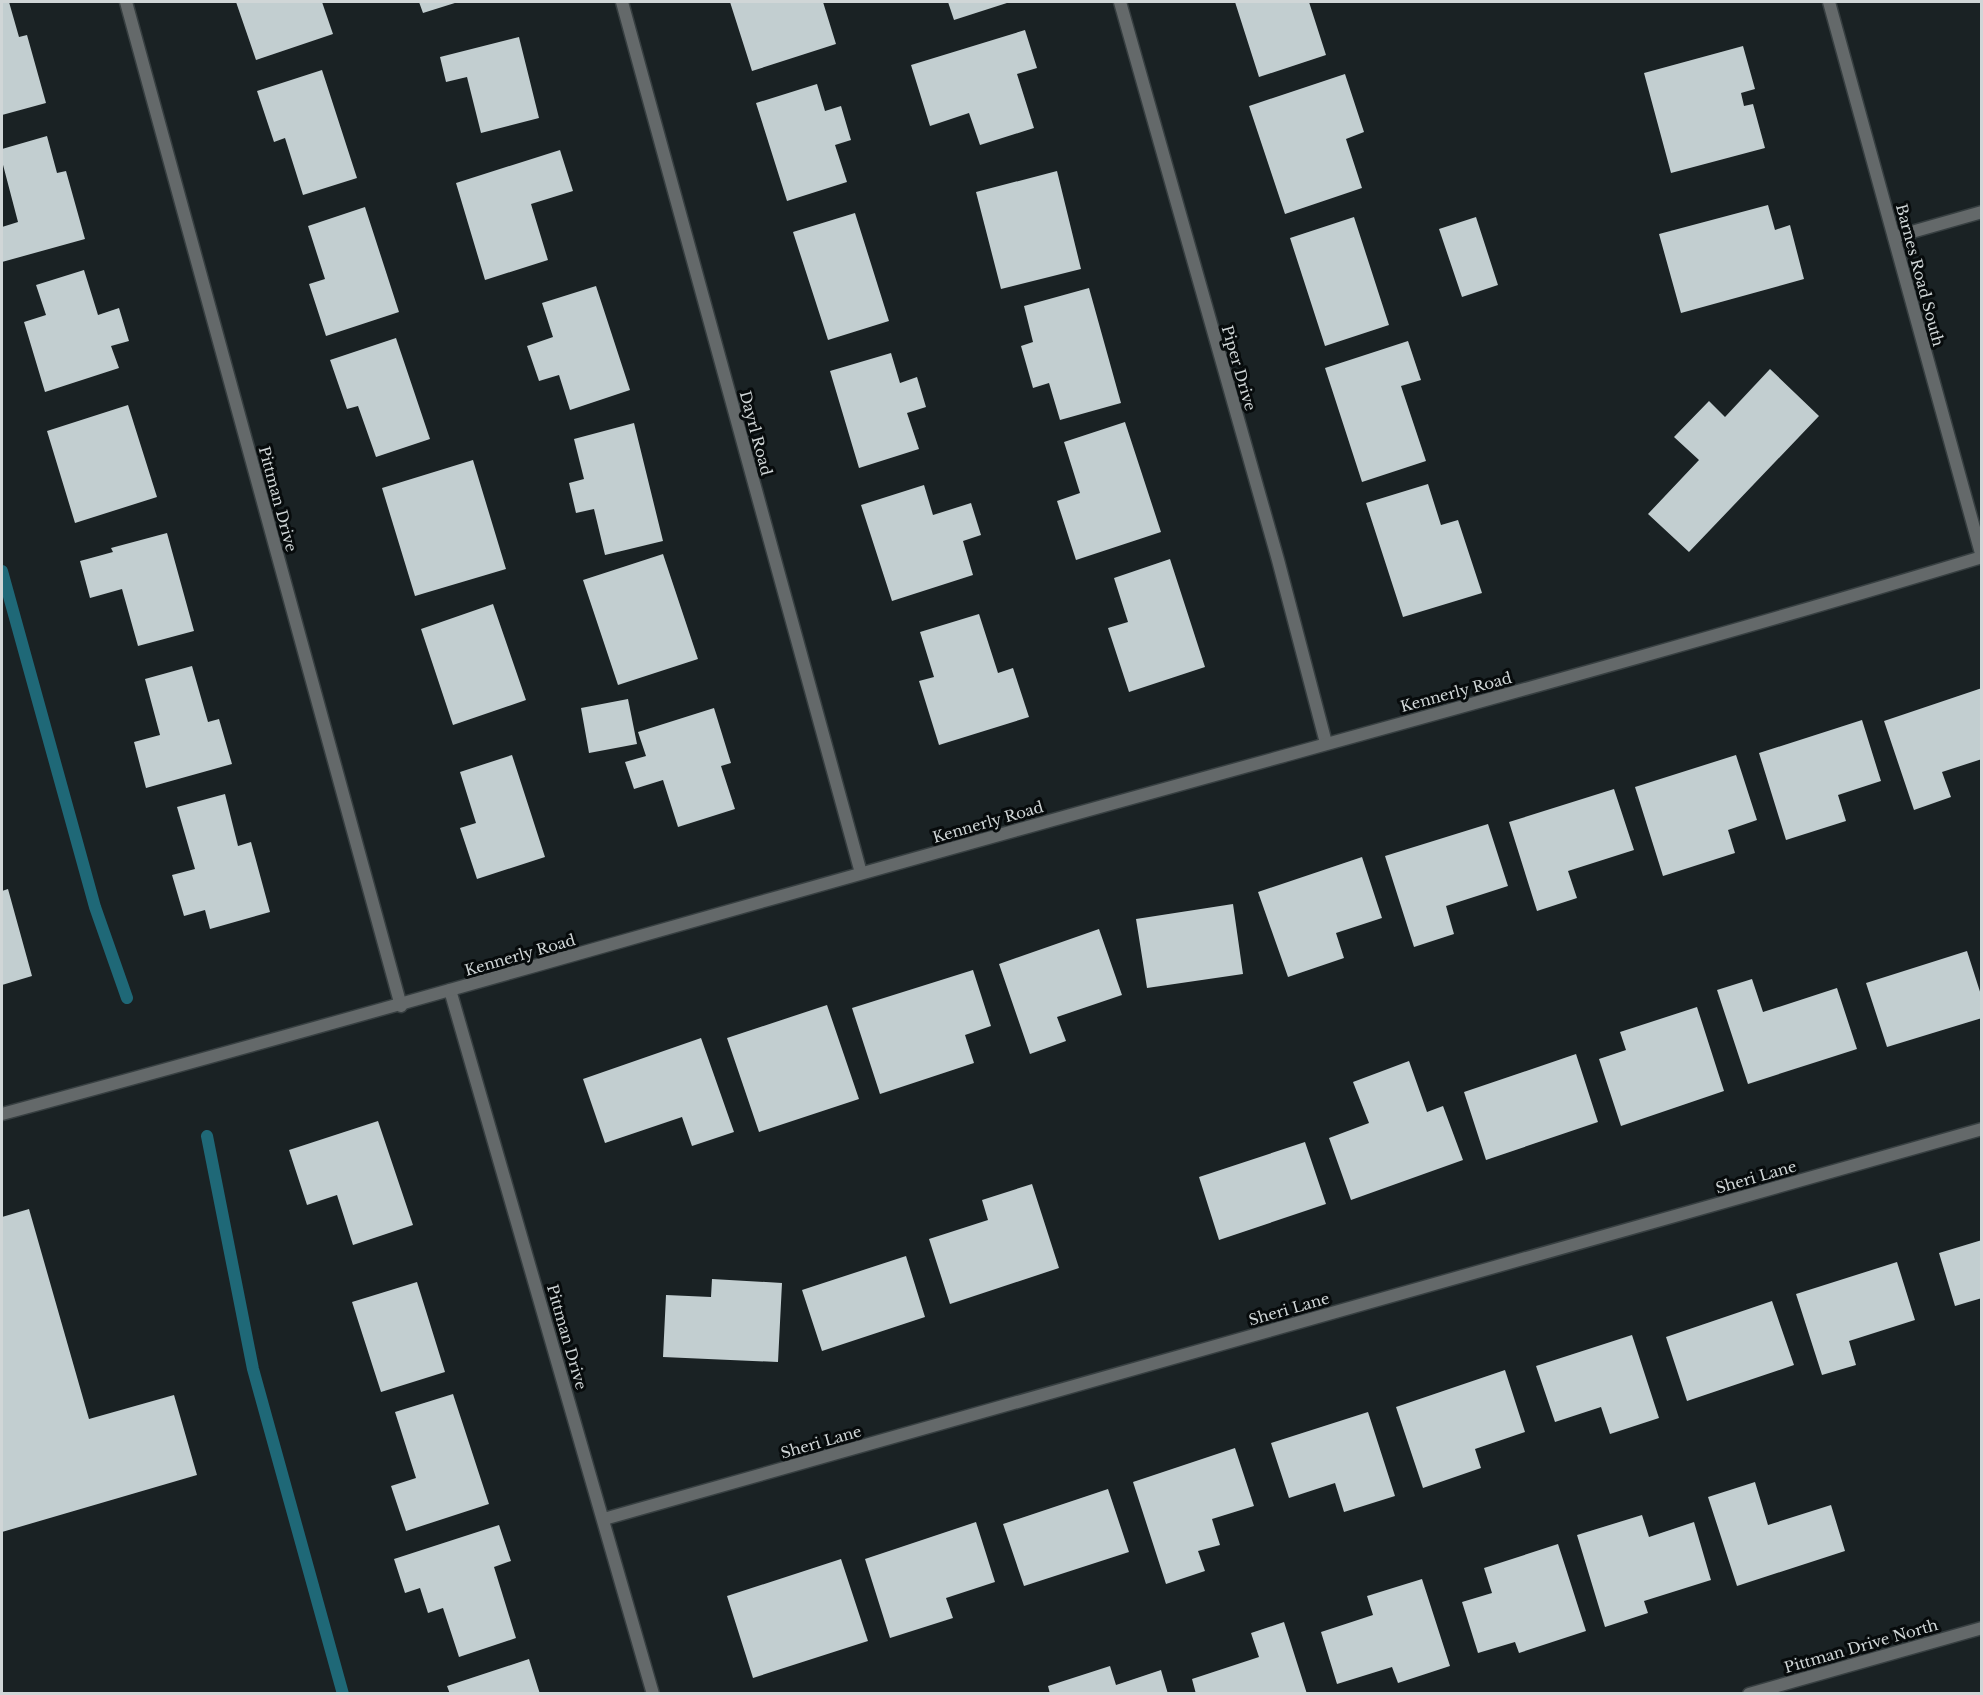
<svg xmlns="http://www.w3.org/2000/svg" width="1983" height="1695" font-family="'Libre Baskerville',serif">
	<rect width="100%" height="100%" fill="#1a2224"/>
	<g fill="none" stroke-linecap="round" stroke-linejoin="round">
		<!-- stream -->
		<path stroke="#1f6877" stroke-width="12" d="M2 571 95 907 127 998
			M207 1136 253 1369 343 1694"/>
	</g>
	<!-- building -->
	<path fill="#c2ced0" d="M2 2H9L19 37 27 35 46 103 2 115Z
		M236 2H322L333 34 256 60Z
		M419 2H458L423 13Z
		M730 2H823L836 44 752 71Z
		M948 2H1010L954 20Z
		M1235 2H1309L1326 55 1259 77Z
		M1025 30 1037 68 1017 74 1034 128 980 145 969 113 930 126 911 65Z
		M519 37 539 118 481 133 467 77 446 82 440 57Z
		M1743 46 1755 89 1741 93 1744 106 1753 104 1765 148 1671 173 1644 73Z
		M322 70 357 178 303 195 285 138 274 142 257 91Z
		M1345 74 1364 132 1346 139 1362 188 1285 214 1249 106Z
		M817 84 825 111 841 106 851 140 835 145 847 182 787 201 756 103Z
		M47 136 57 173 66 171 85 239 2 262V227L18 222 2 161V149Z
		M560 150 573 191 531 204 548 260 485 280 456 183Z
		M1057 171 1081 269 1001 289 976 192Z
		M1768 205 1775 230 1790 225 1804 279 1681 313 1659 234Z
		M365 207 399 312 326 336 309 284 325 279 308 226Z
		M855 213 889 321 828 340 793 232Z
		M1354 217 1389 325 1325 346 1290 238Z
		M1476 217 1498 285 1462 297 1439 229Z
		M84 270 98 315 119 308 129 341 111 346 119 368 45 392 24 322 46 315 36 285Z
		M596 286 630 390 570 410 559 375 539 381 527 346 553 337 542 303Z
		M1089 288 1121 403 1060 420 1049 383 1033 388 1021 346 1033 342 1024 306Z
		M396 338 430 439 376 457 358 406 347 409 330 360Z
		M1408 341 1421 380 1401 386 1426 461 1362 482 1325 368Z
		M891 353 900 383 917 377 926 407 907 413 919 449 859 468 830 371Z
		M1770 369 1819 416 1689 552 1648 514 1699 460 1674 437 1709 401 1725 417Z
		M128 405 157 497 75 523 47 431Z
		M1125 422 1161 532 1076 560 1057 501 1080 493 1064 442Z
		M634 423 663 541 605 555 594 509 576 513 569 483 584 479 574 439Z
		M473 460 506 569 415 596 382 488Z
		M1428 484 1441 525 1458 520 1482 593 1403 617 1366 503Z
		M924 485 933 515 971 503 981 535 963 541 973 575 892 601 861 505Z
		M167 533 194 631 138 646 122 589 90 598 80 561 113 552 111 548Z
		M663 554 698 659 618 685 583 580Z
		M1170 559 1205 667 1129 692 1108 628 1128 622 1114 578Z
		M493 604 526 700 453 725 421 629Z
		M979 614 998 673 1013 668 1029 717 939 745 919 681 934 677 920 632Z
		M192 666 208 722 219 719 232 764 146 788 134 742 160 735 145 679Z
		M1982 688V759L1942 772 1951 797 1914 810 1884 721Z
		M628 699 637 744 589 753 581 708Z
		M714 708 731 763 721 766 735 809 678 827 663 780 634 789 625 762 646 756 638 732Z
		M1862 720 1881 781 1838 795 1846 821 1786 840 1759 753Z
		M512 755 545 857 477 879 460 828 476 823 460 772Z
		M1736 755 1757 820 1728 830 1735 853 1663 876 1635 787Z
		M1614 789 1634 850 1568 871 1577 898 1537 911 1509 822Z
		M225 794 238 846 251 842 270 912 210 929 205 910 184 916 172 875 195 869 177 807Z
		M1488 824 1508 886 1446 906 1454 934 1414 947 1385 856Z
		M1362 857 1382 918 1336 933 1344 958 1288 977 1258 892Z
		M8 889 32 976 2 985V891Z
		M1233 904 1243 974 1147 988 1136 919Z
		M1099 929 1122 995 1057 1017 1066 1041 1030 1054 999 964Z
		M1967 951 1982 998V1018L1887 1047 1866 983Z
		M973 970 991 1026 965 1035 974 1063 880 1094 852 1008Z
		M1752 979 1763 1012 1837 988 1857 1049 1748 1084 1717 990Z
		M827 1005 859 1099 759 1132 727 1038Z
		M1697 1007 1724 1091 1621 1126 1599 1059 1626 1050 1620 1032Z
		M701 1038 734 1132 692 1146 682 1117 605 1143 583 1079Z
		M1576 1054 1598 1122 1486 1160 1464 1092Z
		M1409 1061 1427 1112 1443 1106 1463 1160 1351 1200 1329 1138 1369 1123 1353 1082Z
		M378 1121 413 1225 353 1245 337 1195 307 1205 289 1150Z
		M1305 1142 1326 1204 1219 1240 1199 1177Z
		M1032 1184 1059 1268 950 1304 929 1239 988 1220 982 1200Z
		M29 1209 89 1419 174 1395 197 1475 2 1532V1217Z
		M1982 1240V1298L1955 1306 1939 1253Z
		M906 1256 925 1317 822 1351 802 1290Z
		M1897 1262 1915 1320 1849 1341 1856 1365 1822 1375 1796 1294Z
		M712 1279 782 1283 778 1362 663 1357 666 1295 711 1297Z
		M417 1282 445 1372 381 1392 352 1302Z
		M1772 1301 1794 1365 1687 1401 1666 1337Z
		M1632 1335 1659 1418 1610 1434 1601 1407 1555 1422 1536 1366Z
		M1505 1370 1525 1432 1475 1449 1481 1468 1423 1488 1396 1407Z
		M453 1394 489 1504 406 1531 391 1486 416 1478 395 1412Z
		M1368 1412 1395 1496 1344 1512 1335 1483 1289 1498 1271 1443Z
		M1235 1448 1254 1506 1212 1519 1220 1545 1198 1551 1205 1571 1166 1584 1133 1482Z
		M1755 1482 1768 1525 1831 1505 1845 1551 1737 1586 1708 1497Z
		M1108 1489 1129 1552 1024 1586 1003 1524Z
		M1642 1515 1649 1537 1694 1522 1711 1580 1644 1601 1648 1613 1605 1627 1577 1535Z
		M976 1522 995 1582 946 1598 953 1618 890 1638 865 1559Z
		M499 1525 511 1561 494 1567 516 1638 459 1657 443 1608 428 1613 420 1588 405 1593 394 1559Z
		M1558 1544 1586 1631 1519 1653 1515 1642 1478 1653 1462 1602 1492 1593 1484 1568Z
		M841 1559 868 1641 753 1678 727 1596Z
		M1422 1579 1450 1666 1398 1683 1392 1667 1337 1684 1321 1632 1373 1615 1367 1596Z
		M1284 1622 1307 1694H1196L1192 1679 1259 1657 1251 1633Z
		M529 1659 540 1694H450L447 1686Z
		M1110 1666 1116 1685 1161 1670 1168 1694H1050L1048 1686Z"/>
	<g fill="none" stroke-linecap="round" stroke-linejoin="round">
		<!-- service casing -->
		<g stroke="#373f41" stroke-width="15">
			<path id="service" d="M1894 237 1982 212"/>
		</g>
		<!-- minor casing -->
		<g stroke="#373f41" stroke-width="15">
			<path id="minor" d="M126 2 401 1006
				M622 2 861 873
				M1120 2 1278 560 1326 743
				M450 990 653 1694
				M604 1519 1982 1129
				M1749 1694 1982 1628"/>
		</g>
		<!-- tertiary casing -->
		<g stroke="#373f41" stroke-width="15">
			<path id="tertiary" d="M1829 2 1982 557
				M2 1114C341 1023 678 924 1017 830 1338 740 1662 654 1982 557"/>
		</g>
		<!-- service -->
		<use href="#service" stroke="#64696a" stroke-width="12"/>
		<!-- minor -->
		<use href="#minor" stroke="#64696a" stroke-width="12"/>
		<!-- tertiary -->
		<use href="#tertiary" stroke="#64696a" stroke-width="12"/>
	</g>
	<g text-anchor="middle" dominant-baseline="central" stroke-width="6" stroke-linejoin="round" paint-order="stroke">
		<!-- street labels -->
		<g font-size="15" fill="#d0d6d7" stroke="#070b0c">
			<text transform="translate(1920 275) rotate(75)">Barnes Road South</text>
			<text transform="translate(1239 368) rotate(74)">Piper Drive</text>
			<text transform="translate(756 433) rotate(75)">Dayrl Road</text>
			<text transform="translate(278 499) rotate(75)">Pittman Drive</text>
			<text transform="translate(1456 692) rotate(-15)">Kennerly Road</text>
			<text transform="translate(988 822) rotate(-16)">Kennerly Road</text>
			<text transform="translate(520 955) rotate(-16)">Kennerly Road</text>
			<text transform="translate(1756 1177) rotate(-16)">Sheri Lane</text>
			<text transform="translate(1289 1309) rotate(-16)">Sheri Lane</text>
			<text transform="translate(567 1337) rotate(74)">Pittman Drive</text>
			<text transform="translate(821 1442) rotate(-16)">Sheri Lane</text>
			<text transform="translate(1861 1646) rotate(-16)">Pittman Drive North</text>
		</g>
	</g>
	<!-- border -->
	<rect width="1983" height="1695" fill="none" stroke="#d0d6d7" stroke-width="6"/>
</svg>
